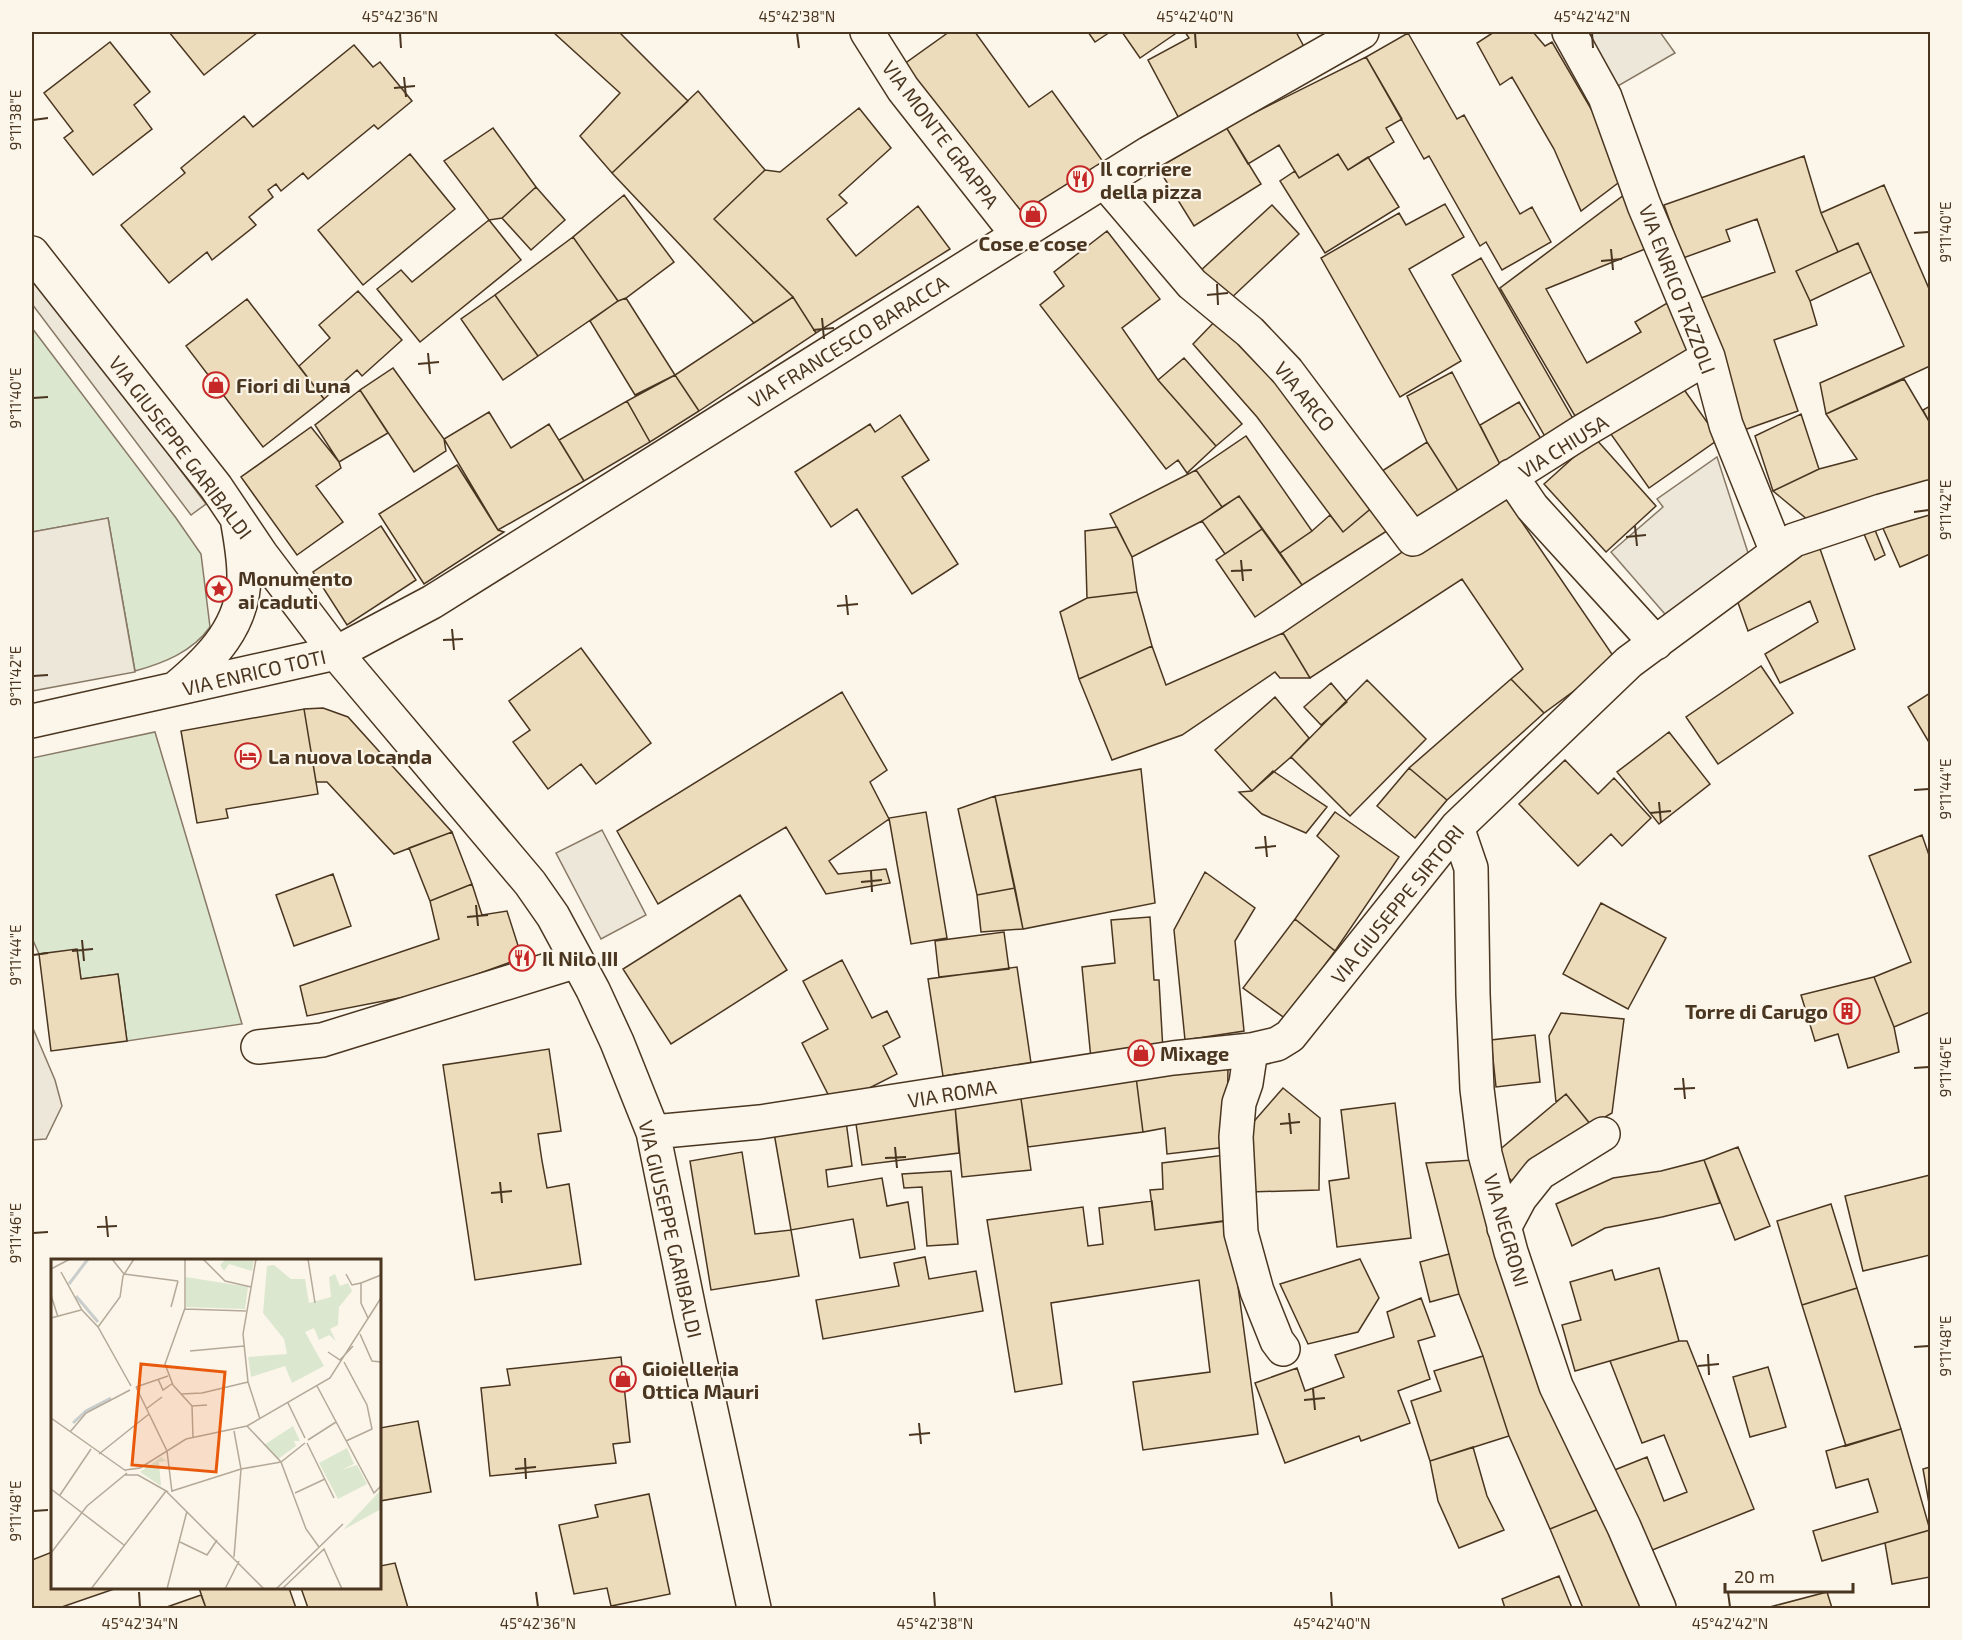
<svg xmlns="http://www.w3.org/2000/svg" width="1962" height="1640" font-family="'Exo 2',sans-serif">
	<rect width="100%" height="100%" fill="#fbf6e9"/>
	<!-- green -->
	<path fill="#dce7d0" stroke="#887966" stroke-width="1.5" d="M32 328 176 518 201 554 210 627C192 652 164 663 135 671L108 518 32 532Z
		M155 732 242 1024 127 1041 118 974 81 979 77 950 39 954 32 938V758Z"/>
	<!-- parking -->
	<path fill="#ede7d9" stroke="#887966" stroke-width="1.5" d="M1573 32H1660L1675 53 1611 90Z
		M32 273 206 504 191 515 32 304Z
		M1717 457 1751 562 1671 621 1611 552 1663 507 1657 499Z
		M108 518 135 672 32 691V532Z
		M602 830 646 915 601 939 556 853Z
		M32 1026 55 1080 62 1106 46 1139 32 1140Z"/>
	<!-- building -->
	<path fill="#ecdcbc" stroke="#4a3520" stroke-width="1.5" d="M169 32H258L204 75Z
		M553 32H619L688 101 612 173 580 136 620 93Z
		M949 32H975L1029 107 1052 91 1104 163 1015 227 900 67Z
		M1088 32H1110L1095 42Z
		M1122 32H1173L1175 34 1140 58Z
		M1185 32H1296L1309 56 1182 124 1148 60 1189 38Z
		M1494 32H1533L1545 46 1552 42 1604 131 1622 180 1581 211 1554 149 1512 77 1500 85 1477 43Z
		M1408 33 1457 119 1464 115 1520 214 1532 207 1551 242 1502 270 1486 242 1480 246 1429 156 1424 159 1366 57Z
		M110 42 150 92 134 105 152 129 93 175 64 138 73 131 44 93Z
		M354 45 373 67 380 62 412 101 378 129 374 125 308 179 303 173 281 191 276 184 268 190 273 197 249 217 256 225 212 260 207 252 169 283 121 225 185 173 181 168 244 116 253 127Z
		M1366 57 1402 119 1386 128 1394 142 1348 170 1338 154 1299 178 1279 145 1248 164 1226 127Z
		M698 91 765 170 714 219 793 297 754 323 612 173Z
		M859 108 891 148 839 195 847 203 827 219 856 256 918 206 950 249 816 333 793 297 714 219 765 170 780 172Z
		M1226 127 1261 184 1194 226 1158 168Z
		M493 128 536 187 502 218 489 220 444 161Z
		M410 154 455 209 363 285 318 230Z
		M1338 154 1348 170 1368 157 1399 207 1325 253 1280 181 1295 171 1299 178Z
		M1804 156 1821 213 1838 252 1796 271 1810 301 1817 325 1774 340 1798 411 1744 430 1698 299 1775 272 1757 219 1726 230 1730 241 1683 258 1664 205Z
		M1884 185 1930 291V366L1826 414 1820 383 1904 346 1858 243 1838 252 1821 213Z
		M536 187 565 220 531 250 502 218Z
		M1628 192 1650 247 1546 289 1587 363 1641 332 1635 322 1674 299 1700 344 1575 416 1500 288Z
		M624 195 674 262 626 298 618 301 573 237Z
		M1445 204 1464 237 1409 269 1461 361 1400 397 1321 258 1399 213 1406 225Z
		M1272 205 1299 234 1227 302 1199 272Z
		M489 220 521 260 420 342 377 289 401 270 412 282Z
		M1107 231 1160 299 1122 328 1158 380 1216 446 1187 473 1178 460 1166 469 1040 305 1064 286 1054 272Z
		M573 237 618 301 538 356 495 295Z
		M1858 243 1871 272 1810 301 1796 271Z
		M1481 258 1576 424 1547 440 1452 275Z
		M358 291 402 340 362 376 357 370 324 399 299 366 330 338 319 325Z
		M495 295 538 356 503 380 461 319Z
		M793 297 816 333 699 411 675 375Z
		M626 298 675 375 635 395 590 321 618 301Z
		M247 299 324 399 263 447 186 346Z
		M1220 316 1333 445 1374 506 1343 532 1257 417 1193 344Z
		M1184 358 1242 424 1216 446 1158 380Z
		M393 368 444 439 446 451 414 472 360 390Z
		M1452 372 1505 474 1462 497 1427 442 1407 396Z
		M675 375 699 411 650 442 627 401Z
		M1904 379 1930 423V492L1814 525 1773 491 1819 469 1857 459 1826 414Z
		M1678 381 1719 439 1649 488 1608 430Z
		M360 390 388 433 339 462 315 425Z
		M627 401 650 442 584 481 559 440Z
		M1519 402 1547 449 1505 474 1480 425Z
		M1930 406V423L1923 410Z
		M489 412 511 448 549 424 584 481 498 530 444 439Z
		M1801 414 1819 469 1773 491 1755 436Z
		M900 415 929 460 902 477 958 564 912 594 857 509 831 527 795 472 870 424 875 432Z
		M311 427 339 462 341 468 316 486 343 522 297 555 241 477Z
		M1246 436 1312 531 1280 553 1239 496 1222 507 1196 470Z
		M1595 438 1656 506 1606 552 1544 484Z
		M1427 442 1462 497 1413 528 1379 473Z
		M457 465 498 530 504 532 424 584 379 514Z
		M1196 470 1222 507 1202 521 1132 557 1110 514Z
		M1498 487 1616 660 1544 713 1511 679 1523 669 1462 579 1310 678 1283 633Z
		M1239 496 1262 529 1225 554 1202 521Z
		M1374 506 1390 529 1302 585 1280 553 1312 531 1330 515 1343 532Z
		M1930 508V554L1900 567 1882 526Z
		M381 526 416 580 347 625 313 572Z
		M1117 527 1132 557 1137 592 1087 598 1085 531Z
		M1262 529 1302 585 1255 617 1216 560Z
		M1875 530 1885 555 1875 560 1864 534Z
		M1819 546 1855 649 1780 683 1765 654 1818 622 1810 601 1748 631 1735 594 1790 556Z
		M1137 592 1152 646 1079 679 1060 612 1087 598Z
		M1283 633 1310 678H1280L1275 672 1182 735 1112 760 1079 679 1152 646 1166 685Z
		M581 648 651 743 596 784 581 764 548 789 513 742 530 730 509 701Z
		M1761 666 1793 713 1718 764 1686 717Z
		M1511 679 1544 713 1447 800 1409 768Z
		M1367 680 1426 739 1350 816 1291 757Z
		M1331 683 1347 702 1321 725 1304 707Z
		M842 692 887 770 870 782 889 819 829 861 838 874 886 869 890 883 826 894 786 827 658 904 617 831Z
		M1930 693V744L1908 707Z
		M1275 697 1309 738 1291 757 1252 791 1215 750Z
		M323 708 348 717 452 832 394 854 327 782H316L304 709Z
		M304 709 318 794 226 809 228 818 197 823 181 731Z
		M1669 732 1710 784 1659 824 1617 772Z
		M1565 760 1598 794 1614 778 1651 818 1622 846 1611 834 1578 866 1519 804Z
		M1409 768 1447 800 1415 838 1377 806Z
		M1141 769 1155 903 1023 929 995 796Z
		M1273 771 1327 807 1306 833 1262 814 1239 792 1252 791Z
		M995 796 1015 888 977 895 958 809Z
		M926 812 947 938 911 944 889 818Z
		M1335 812 1399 857 1335 951 1295 919 1339 856 1317 836Z
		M452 832 472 884 430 901 409 848Z
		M1922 835 1930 858V1012L1894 1027 1874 977 1911 962 1869 856Z
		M1205 872 1255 908 1235 941 1244 1031 1185 1040 1174 930Z
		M333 874 351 926 294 946 276 895Z
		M472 884 482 915 507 911 522 958 425 993 307 1016 300 986 439 939 430 901Z
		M1015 888 1023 929 981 932 977 895Z
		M740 895 787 970 671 1044 623 969Z
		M1601 903 1666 938 1628 1009 1563 974Z
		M1150 917 1154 980H1159L1163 1051 1091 1059 1082 967 1115 963 1111 920Z
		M1295 919 1335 951 1286 1019 1243 988Z
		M1004 932 1009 969 939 977 935 941Z
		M77 949 81 979 118 974 127 1041 51 1051 39 954Z
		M842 960 872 1018 887 1011 900 1037 883 1046 897 1074 834 1106 802 1043 828 1029 803 981Z
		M1017 967 1031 1063 943 1076 928 979Z
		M1874 977 1894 1027 1899 1052 1848 1068 1838 1034 1815 1041 1801 995Z
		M1561 1013 1624 1019 1612 1113 1591 1125 1566 1094 1556 1102 1549 1036Z
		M1535 1035 1540 1082 1496 1087 1491 1040Z
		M549 1049 561 1131 538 1134 542 1161 547 1188 569 1184 581 1264 475 1280 443 1065Z
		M1228 1066 1227 1147 1167 1154 1165 1128 1143 1132 1136 1077Z
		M1136 1077 1143 1132 1028 1147 1020 1092Z
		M1283 1088 1320 1118 1319 1190 1249 1192V1127Z
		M1020 1092 1031 1170 962 1177 955 1106Z
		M1566 1094 1591 1125 1517 1187 1491 1157Z
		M1395 1103 1411 1238 1337 1247 1329 1181 1349 1178 1341 1110Z
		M955 1106 959 1153 862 1165 855 1117Z
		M846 1121 852 1166 826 1170 828 1187 882 1178 887 1206 908 1202 915 1249 860 1258 853 1219 791 1230 774 1133Z
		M1738 1147 1770 1226 1735 1240 1704 1160Z
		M742 1152 755 1234 791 1230 799 1276 711 1290 690 1161Z
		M1225 1155 1226 1221 1155 1230 1150 1190 1163 1189 1162 1163Z
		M1474 1160 1606 1506 1550 1529 1509 1436 1483 1356 1459 1294 1426 1163Z
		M1704 1160 1720 1203 1662 1217 1605 1228 1572 1246 1556 1204 1613 1178 1661 1171Z
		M951 1171 958 1244 927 1246 922 1187 904 1188 902 1174Z
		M1930 1175V1255L1863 1271 1845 1196Z
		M1152 1201 1155 1230 1229 1220 1258 1434 1143 1450 1133 1382 1210 1372 1199 1280 1051 1303 1062 1384 1015 1392 987 1220 1083 1207 1088 1246 1103 1244 1099 1208Z
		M1831 1204 1857 1288 1802 1305 1777 1221Z
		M1449 1254 1459 1294 1430 1302 1420 1262Z
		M925 1257 929 1279 976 1271 983 1311 823 1339 816 1300 899 1286 894 1263Z
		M1360 1259 1379 1298 1358 1332 1308 1344 1280 1284Z
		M1659 1268 1679 1341 1575 1371 1562 1325 1581 1320 1570 1282 1612 1270 1615 1280Z
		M1857 1288 1901 1429 1846 1446 1802 1305Z
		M1421 1298 1435 1336 1418 1341 1430 1379 1398 1391 1410 1423 1361 1441 1359 1436 1285 1463 1255 1383 1297 1368 1305 1391 1344 1377 1335 1355 1394 1337 1387 1312Z
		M1679 1341H1687L1754 1509 1645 1553 1612 1471 1647 1457 1664 1501 1687 1492 1664 1435 1642 1443 1610 1361Z
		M1483 1356 1509 1436 1430 1461 1411 1401 1441 1391 1434 1371Z
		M621 1357 630 1442 613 1444 616 1463 490 1476 481 1388 510 1385 507 1369Z
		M1768 1367 1786 1427 1750 1437 1733 1377Z
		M418 1421 431 1492 380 1501V1428Z
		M1901 1429 1930 1530 1822 1561 1813 1531 1878 1512 1868 1479 1836 1488 1826 1451Z
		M1473 1447 1487 1496 1504 1530 1459 1548 1438 1501 1430 1461Z
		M1930 1467V1509L1923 1469Z
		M649 1494 670 1594 611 1606 607 1588 574 1594 559 1525 598 1517 595 1505Z
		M1606 1506 1648 1608H1583L1550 1529Z
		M1930 1530V1577L1892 1584 1885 1543Z
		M52 1552V1588H117L59 1608H32V1560Z
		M395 1563 408 1608H308L301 1588H380V1566Z
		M1559 1576 1572 1608H1505L1502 1599Z
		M199 1588H289L296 1608H206Z
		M1827 1592 1832 1608H1766Z
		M201 1595 206 1608H164Z"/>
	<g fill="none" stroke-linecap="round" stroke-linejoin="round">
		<!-- minor casing -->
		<g stroke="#4a3520" stroke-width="36">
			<path id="minor" d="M867 32 903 89 1018 235
				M1569 32 1605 97 1644 205 1708 357 1726 425 1777 552
				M1104 181 1192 284 1250 332 1287 371 1413 539 1583 431 1708 357
				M32 253 216 487 261 554 336 653 530 883 553 916 593 990 617 1042 653 1132 690 1314 754 1608
				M1511 476 1532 507 1656 643
				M176 688C212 658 244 625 244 576 244 559 241 541 238 524
				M32 721 336 653 432 602 1149 153 1362 32
				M1457 827 1471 868 1473 994 1477 1089 1485 1154 1511 1252 1556 1386 1624 1527 1659 1608
				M258 1047 322 1040 577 961
				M1251 1050 1246 1083 1239 1103 1236 1137 1241 1233 1257 1291 1277 1341 1283 1349
				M653 1132 760 1122 1173 1058 1251 1050 1277 1044 1290 1036 1457 827 1629 662 1794 540 1881 511 1930 497
				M1504 1228 1520 1198 1540 1173 1603 1134"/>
		</g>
		<!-- minor -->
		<use href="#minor" stroke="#fbf6e9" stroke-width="33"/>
	</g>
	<!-- ticks -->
	<path fill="none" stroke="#4a3520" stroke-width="2" d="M400 33 401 48M797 33 799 48M1195 33 1196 48M1592 33 1593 48M404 77 406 97M394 88 415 86M33 120 48 118M1914 233 1929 232M1611 249 1613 270M1601 261 1622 259M1217 284 1218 305M1207 295 1228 293M822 318 824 339M813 330 834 328M428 353 430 374M418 364 439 362M33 398 48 397M1914 512 1929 510M1635 526 1637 546M1626 537 1646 535M1241 560 1243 581M1231 571 1252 570M846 595 848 615M837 606 858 604M452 629 454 650M443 640 463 639M33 676 48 675M1914 790 1929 789M1659 802 1661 823M1650 813 1671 811M1265 836 1267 857M1255 848 1276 846M871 871 872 892M861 882 882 880M476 905 478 926M467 917 488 915M82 940 84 961M72 951 93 949M33 955 48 953M1914 1068 1929 1067M1683 1078 1685 1099M1674 1089 1695 1088M1289 1113 1291 1134M1280 1124 1300 1122M895 1147 897 1168M885 1158 906 1157M500 1182 502 1203M491 1193 512 1191M106 1216 108 1237M97 1227 117 1226M33 1233 48 1232M1914 1347 1929 1346M1708 1354 1709 1375M1698 1366 1719 1364M1313 1389 1315 1410M1304 1400 1325 1398M919 1423 921 1444M909 1435 930 1433M525 1458 526 1479M515 1469 536 1467M33 1511 48 1510M139 1592 140 1607M536 1592 538 1607M934 1592 935 1607M1331 1592 1332 1607M1728 1592 1730 1607"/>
	<!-- icons -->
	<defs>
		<g id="restaurant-ring" transform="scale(1.35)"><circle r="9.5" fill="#fbf6e9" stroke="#c62828" stroke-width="1.5"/><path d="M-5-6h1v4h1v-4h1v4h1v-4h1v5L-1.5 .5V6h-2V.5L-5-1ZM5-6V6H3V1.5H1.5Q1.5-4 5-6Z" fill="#c62828"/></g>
		<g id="shop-ring" transform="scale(1.35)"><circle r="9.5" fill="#fbf6e9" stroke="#c62828" stroke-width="1.5"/><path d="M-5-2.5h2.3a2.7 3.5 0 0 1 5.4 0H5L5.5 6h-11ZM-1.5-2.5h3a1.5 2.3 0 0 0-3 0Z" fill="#c62828"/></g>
		<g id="sight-ring" transform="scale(1.35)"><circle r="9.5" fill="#fbf6e9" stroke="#c62828" stroke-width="1.5"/><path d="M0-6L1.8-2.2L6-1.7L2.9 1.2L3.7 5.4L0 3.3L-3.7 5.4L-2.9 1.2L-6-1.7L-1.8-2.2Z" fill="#c62828"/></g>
		<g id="hotel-ring" transform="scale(1.35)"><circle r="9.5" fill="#fbf6e9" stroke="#c62828" stroke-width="1.5"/><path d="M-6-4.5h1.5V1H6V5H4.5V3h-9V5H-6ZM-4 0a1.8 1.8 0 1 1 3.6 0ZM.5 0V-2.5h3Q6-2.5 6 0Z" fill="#c62828"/></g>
		<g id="building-ring" transform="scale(1.35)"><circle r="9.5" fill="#fbf6e9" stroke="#c62828" stroke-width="1.5"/><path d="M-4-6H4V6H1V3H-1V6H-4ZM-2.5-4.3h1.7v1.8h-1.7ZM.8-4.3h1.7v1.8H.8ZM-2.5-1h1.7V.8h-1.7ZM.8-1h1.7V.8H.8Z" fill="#c62828"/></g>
	</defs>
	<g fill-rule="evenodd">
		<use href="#restaurant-ring" x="1080" y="179"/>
		<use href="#shop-ring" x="1033" y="214"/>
		<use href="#shop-ring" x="216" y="385"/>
		<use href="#sight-ring" x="219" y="589"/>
		<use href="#hotel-ring" x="248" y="756"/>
		<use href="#restaurant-ring" x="522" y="958"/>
		<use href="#building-ring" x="1847" y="1011"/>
		<use href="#shop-ring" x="1141" y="1053"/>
		<use href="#shop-ring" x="623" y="1379"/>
	</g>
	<g text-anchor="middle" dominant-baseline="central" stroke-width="4.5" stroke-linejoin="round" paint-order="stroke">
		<!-- street labels -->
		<g font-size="20" fill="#4a3520" stroke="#fbf6e9">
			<text transform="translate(941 134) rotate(53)">VIA MONTE GRAPPA</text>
			<text transform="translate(1678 289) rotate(69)">VIA ENRICO TAZZOLI</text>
			<text transform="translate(848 341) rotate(-32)">VIA FRANCESCO BARACCA</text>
			<text transform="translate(1305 396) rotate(51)">VIA ARCO</text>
			<text transform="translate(1563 446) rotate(-32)">VIA CHIUSA</text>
			<text transform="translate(181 447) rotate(53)">VIA GIUSEPPE GARIBALDI</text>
			<text transform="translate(254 672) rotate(-13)">VIA ENRICO TOTI</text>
			<text transform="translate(1397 904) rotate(-51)">VIA GIUSEPPE SIRTORI</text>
			<text transform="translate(952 1093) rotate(-9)">VIA ROMA</text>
			<text transform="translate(671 1229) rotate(77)">VIA GIUSEPPE GARIBALDI</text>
			<text transform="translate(1507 1230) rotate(74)">VIA NEGRONI</text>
		</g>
		<!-- poi labels -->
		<g font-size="20" font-weight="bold" fill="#4a3520" stroke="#fbf6e9" text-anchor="start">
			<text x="1100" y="168">Il corriere<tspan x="1100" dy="23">della pizza</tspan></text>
			<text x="1033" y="243" text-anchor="middle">Cose e cose</text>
			<text x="236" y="385">Fiori di Luna</text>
			<text x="238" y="578">Monumento<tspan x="238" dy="23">ai caduti</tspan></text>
			<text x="268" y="756">La nuova locanda</text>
			<text x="542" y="958">Il Nilo III</text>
			<text x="1828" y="1011" text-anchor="end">Torre di Carugo</text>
			<text x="1160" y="1053">Mixage</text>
			<text x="642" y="1368">Gioielleria<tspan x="642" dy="23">Ottica Mauri</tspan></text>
		</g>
	</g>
	<!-- overview -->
	<g transform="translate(51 1259)">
		<rect width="330" height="330" fill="#fbf6e9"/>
		<path d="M175 0H203L201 12 178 5 173 12 169 6ZM223 6 240 20H254L258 44 280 38 278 18 284 15 289 27 297 24 301 32 288 48 287 66 279 70 285 82 278 76 268 81 263 69 254 73 273 107 241 124 234 107 200 118 197 98 236 95 233 80 212 54 216 7ZM135 18 197 28 194 50 135 48ZM242 167 249 182H243L245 187 227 200 213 186ZM296 189 303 205 290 211 306 206 316 225 287 240 268 204ZM110 198 116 202 108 203 110 227 89 213ZM330 231V250L292 271Z" fill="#dce7d0"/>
		<path fill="none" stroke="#c9cecd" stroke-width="3" d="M18 25 37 0M25 37 47 63M22 164 35 152 60 139"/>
		<path fill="none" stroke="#b4a999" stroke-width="1.5" d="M61 0 73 15 127 22M134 0V49L114 105 122 126 141 147 156 146M152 0 174 22 200 28M205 0 192 75 197 123 209 160M257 0 264 44M0 10 19 0M10 13 31 51 47 68 80 127M295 15 301 26 310 24M0 36 7 58M120 48 127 22M134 50 195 52M0 59 30 51M317 59 310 44V24L330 16M47 68 69 38 72 17 83 0M309 75 321 102 330 103M139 92 193 87M277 93 289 101 302 87M293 103 316 146 321 170 295 182M107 120 112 131 122 124M266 127 323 234 330 227M85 128 116 192 121 233M85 128 117 117M130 135 151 134 197 123M237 144 254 179M141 147 142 178M95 150 111 138M0 159 75 212M196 167 230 203 255 270 268 288M183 172 190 210 183 298M19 173 35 154 79 131M257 181 285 163M256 184 283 239M48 195 98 155M74 211 89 209 135 180 196 167 279 119 330 39M74 216H87L117 233M0 230 73 286M121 232 190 210 230 203 254 184M116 233 213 330M244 234 274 220M9 236 40 190M129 283 156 296 166 281M0 294 36 247 76 214M40 330 115 232M116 330 136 252M174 330 188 302M225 330 292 265M231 330 273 290 291 330"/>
		<path fill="#e8590c" fill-opacity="0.15" stroke="#e8590c" stroke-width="3" d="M90 105 174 113 165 213 81 206Z"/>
		<rect width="330" height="330" fill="none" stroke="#4a3520" stroke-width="3"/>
	</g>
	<!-- border -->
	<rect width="1962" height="1640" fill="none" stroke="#fbf6e9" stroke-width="66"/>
	<!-- scale -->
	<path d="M1725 1583v9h128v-9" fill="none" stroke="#4a3520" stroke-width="3"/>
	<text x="1734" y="1583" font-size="18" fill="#4a3520" stroke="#fbf6e9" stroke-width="4.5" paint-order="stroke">20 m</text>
	<rect x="33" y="33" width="1896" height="1574" fill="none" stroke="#4a3520" stroke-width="2"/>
	<g font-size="15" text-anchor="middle" fill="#4a3520">
		<text x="400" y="22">45°42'36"N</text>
		<text x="797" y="22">45°42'38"N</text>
		<text x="1195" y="22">45°42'40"N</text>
		<text x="1592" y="22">45°42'42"N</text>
		<text transform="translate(16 120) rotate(-90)" y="5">9°11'38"E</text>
		<text transform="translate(1946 232) rotate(-90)" y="5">9°11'40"E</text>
		<text transform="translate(16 398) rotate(-90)" y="5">9°11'40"E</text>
		<text transform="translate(1946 510) rotate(-90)" y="5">9°11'42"E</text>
		<text transform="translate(16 676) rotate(-90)" y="5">9°11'42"E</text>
		<text transform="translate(1946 789) rotate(-90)" y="5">9°11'44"E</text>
		<text transform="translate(16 955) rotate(-90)" y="5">9°11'44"E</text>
		<text transform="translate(1946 1067) rotate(-90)" y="5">9°11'46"E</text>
		<text transform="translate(16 1233) rotate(-90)" y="5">9°11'46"E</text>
		<text transform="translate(1946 1346) rotate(-90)" y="5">9°11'48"E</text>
		<text transform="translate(16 1511) rotate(-90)" y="5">9°11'48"E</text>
		<text x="140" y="1629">45°42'34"N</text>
		<text x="538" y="1629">45°42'36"N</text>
		<text x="935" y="1629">45°42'38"N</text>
		<text x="1332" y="1629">45°42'40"N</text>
		<text x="1730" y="1629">45°42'42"N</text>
	</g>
</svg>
